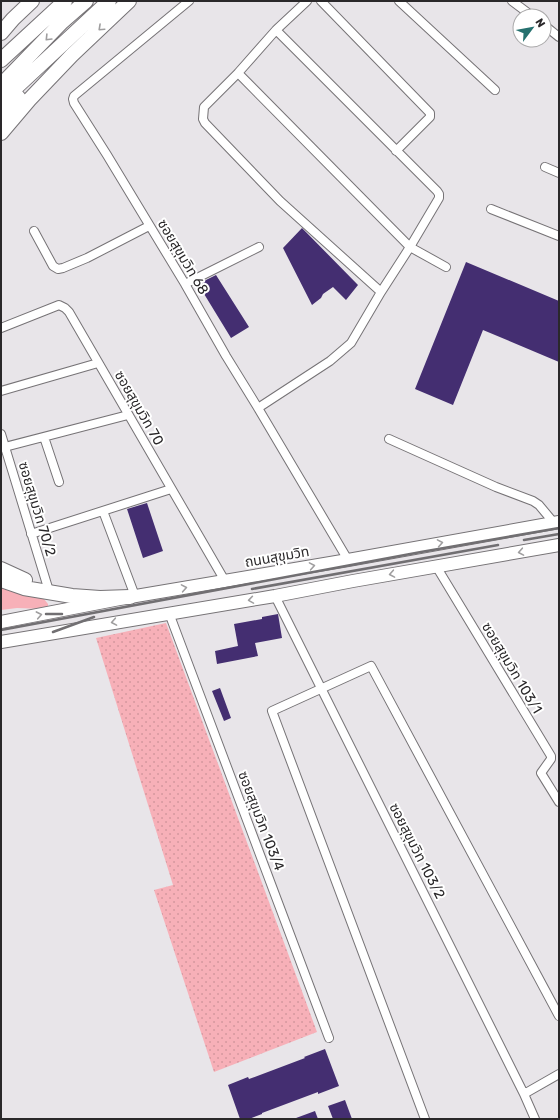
<svg xmlns="http://www.w3.org/2000/svg" width="560" height="1120" font-family="Rubik,'Noto Sans Thai',sans-serif">
	<defs>
		<pattern id="grass-dots" width="8" height="8" patternUnits="userSpaceOnUse"><rect width="8" height="8" fill="#f7b0b8"/><path d="M2 2h.1M6 6h.1" fill="none" stroke="#d4979e" stroke-width="1.8" stroke-linecap="round"/></pattern>
	</defs>
	<rect width="100%" height="100%" fill="#e8e5e9"/>
	<!-- grass -->
	<path fill="url(#grass-dots)" d="M166 623 317 1032 214 1072 154 890 173 885 96 638Z"/>
	<!-- green -->
	<path fill="#f7b0b8" d="M1 585 44 599 48 604V607L44 609 17 608 1 610Z"/>
	<!-- building -->
	<path fill="#442e71" d="M302 228 358 285 346 300 333 287 323 294 321 298 312 305 283 248Z
		M466 262 559 301V362L483 330 453 405 415 389Z
		M216 275 249 327 231 338 198 284Z
		M147 503 163 551 143 558 127 509Z
		M278 614 282 638 255 643 258 656 217 664 215 651 238 646 234 624 262 619V617Z
		M220 688 231 718 224 721 212 691Z
		M325 1049 339 1086 318 1094V1092L262 1113V1114L249 1119H240L228 1085 248 1077 249 1079 305 1058 304 1057Z
		M345 1100 352 1119H333L328 1106Z
		M315 1111 318 1119H296V1118Z"/>
	<g fill="none" stroke-linecap="round" stroke-linejoin="round">
		<!-- street casing -->
		<g stroke="#767376" stroke-width="10">
			<path id="street" d="M189 1 74 96 73 99 74 103 107 155 185 284 226 356 258 408 348 560
				M307 1 276 30 238 73 204 107 203 119 205 123 280 201 381 292
				M321 1 430 113V117L396 151
				M399 1 495 90
				M512 1 532 16
				M544 25 559 37
				M238 73 410 247 446 267
				M545 167 559 173
				M491 209 559 236
				M34 231 53 266 58 269 63 268 87 258 149 226
				M185 284 259 247
				M1 328 59 305 65 308 69 312 225 581
				M1 391 98 363
				M258 408 330 361 351 343 381 292 410 247 439 198V194L437 191 276 30
				M1 434 49 591
				M44 437 59 482
				M389 439 496 487 533 501 539 505 554 523
				M1 448 128 415
				M103 511 135 596
				M31 534 171 489
				M436 566 551 756V759L541 773 559 802
				M275 596 524 1094 535 1119
				M169 613 329 1038
				M524 1094 559 1074
				M425 1119 272 711 371 666 559 1016"/>
		</g>
		<!-- primary casing -->
		<g stroke="#767376" stroke-width="14">
			<path id="primary" d="M1 622 130 597 348 560 559 522
				M1 642 275 596 353 581 559 545"/>
		</g>
		<!-- highway casing -->
		<g stroke="#767376" stroke-width="16">
			<path id="highway" d="M1 33 13 19 32 1
				M1 60 65 1
				M1 85 62 22 86 1
				M1 103 9 94 109 1
				M1 118 18 97
				M1 133 29 100 72 55 129 1
				M1 569 25 580
				M1 580 24 588 72 596 100 598 130 597"/>
		</g>
		<!-- street -->
		<use href="#street" stroke="#fff" stroke-width="8"/>
		<!-- primary -->
		<use href="#primary" stroke="#fff" stroke-width="12"/>
		<!-- highway -->
		<use href="#highway" stroke="#fff" stroke-width="14"/>
		<!-- rail -->
		<path stroke="#716f72" stroke-width="2.5" d="M524 540 559 534
			M252 589 498 545
			M46 614H62
			M1 630 421 552 559 528
			M53 632 94 617"/>
	</g>
	<!-- one-way arrows -->
	<defs><path id="oneway-chevron" d="M-2-3.5L2.5 0L-2 3.5" fill="none" stroke-width="1.6" stroke-linecap="round" stroke-linejoin="round"/></defs>
	<g stroke="#9f9e9f">
		<use href="#oneway-chevron" transform="translate(101 28) rotate(137)"/>
		<use href="#oneway-chevron" transform="translate(48 38) rotate(134)"/>
		<use href="#oneway-chevron" transform="translate(440 543) rotate(-10)"/>
		<use href="#oneway-chevron" transform="translate(521 552) rotate(170)"/>
		<use href="#oneway-chevron" transform="translate(312 566) rotate(-10)"/>
		<use href="#oneway-chevron" transform="translate(392 574) rotate(170)"/>
		<use href="#oneway-chevron" transform="translate(184 588) rotate(-10)"/>
		<use href="#oneway-chevron" transform="translate(251 600) rotate(171)"/>
		<use href="#oneway-chevron" transform="translate(39 615) rotate(-11)"/>
		<use href="#oneway-chevron" transform="translate(114 622) rotate(170)"/>
	</g>
	<g text-anchor="middle" dominant-baseline="central" stroke-width="4" stroke-linejoin="round" paint-order="stroke">
		<!-- street labels -->
		<g font-size="14" fill="#2a282a" stroke="#fff">
			<text transform="translate(183 257) rotate(59)">ซอยสุขุมวิท 68</text>
			<text transform="translate(139 408) rotate(60)">ซอยสุขุมวิท 70</text>
			<text transform="translate(37 509) rotate(73)">ซอยสุขุมวิท 70/2</text>
			<text transform="translate(277 557) rotate(-10)">ถนนสุขุมวิท</text>
			<text transform="translate(512 668) rotate(59)">ซอยสุขุมวิท 103/1</text>
			<text transform="translate(261 821) rotate(69)">ซอยสุขุมวิท 103/4</text>
			<text transform="translate(417 851) rotate(63)">ซอยสุขุมวิท 103/2</text>
		</g>
	</g>
	<!-- border -->
	<rect width="560" height="1120" fill="none" stroke="#2a282a" stroke-width="4"/>
	<!-- north arrow -->
	<g transform="translate(532 28) rotate(58)"><circle r="19" fill="#ffffff" stroke="#aaa9aa"/>
	<path d="M0-3L7 15L0 10L-7 15Z" fill="#26716f"/>
	<text y="-6" font-size="11" font-weight="bold" text-anchor="middle" fill="#2a282a">N</text>
	</g>
</svg>
